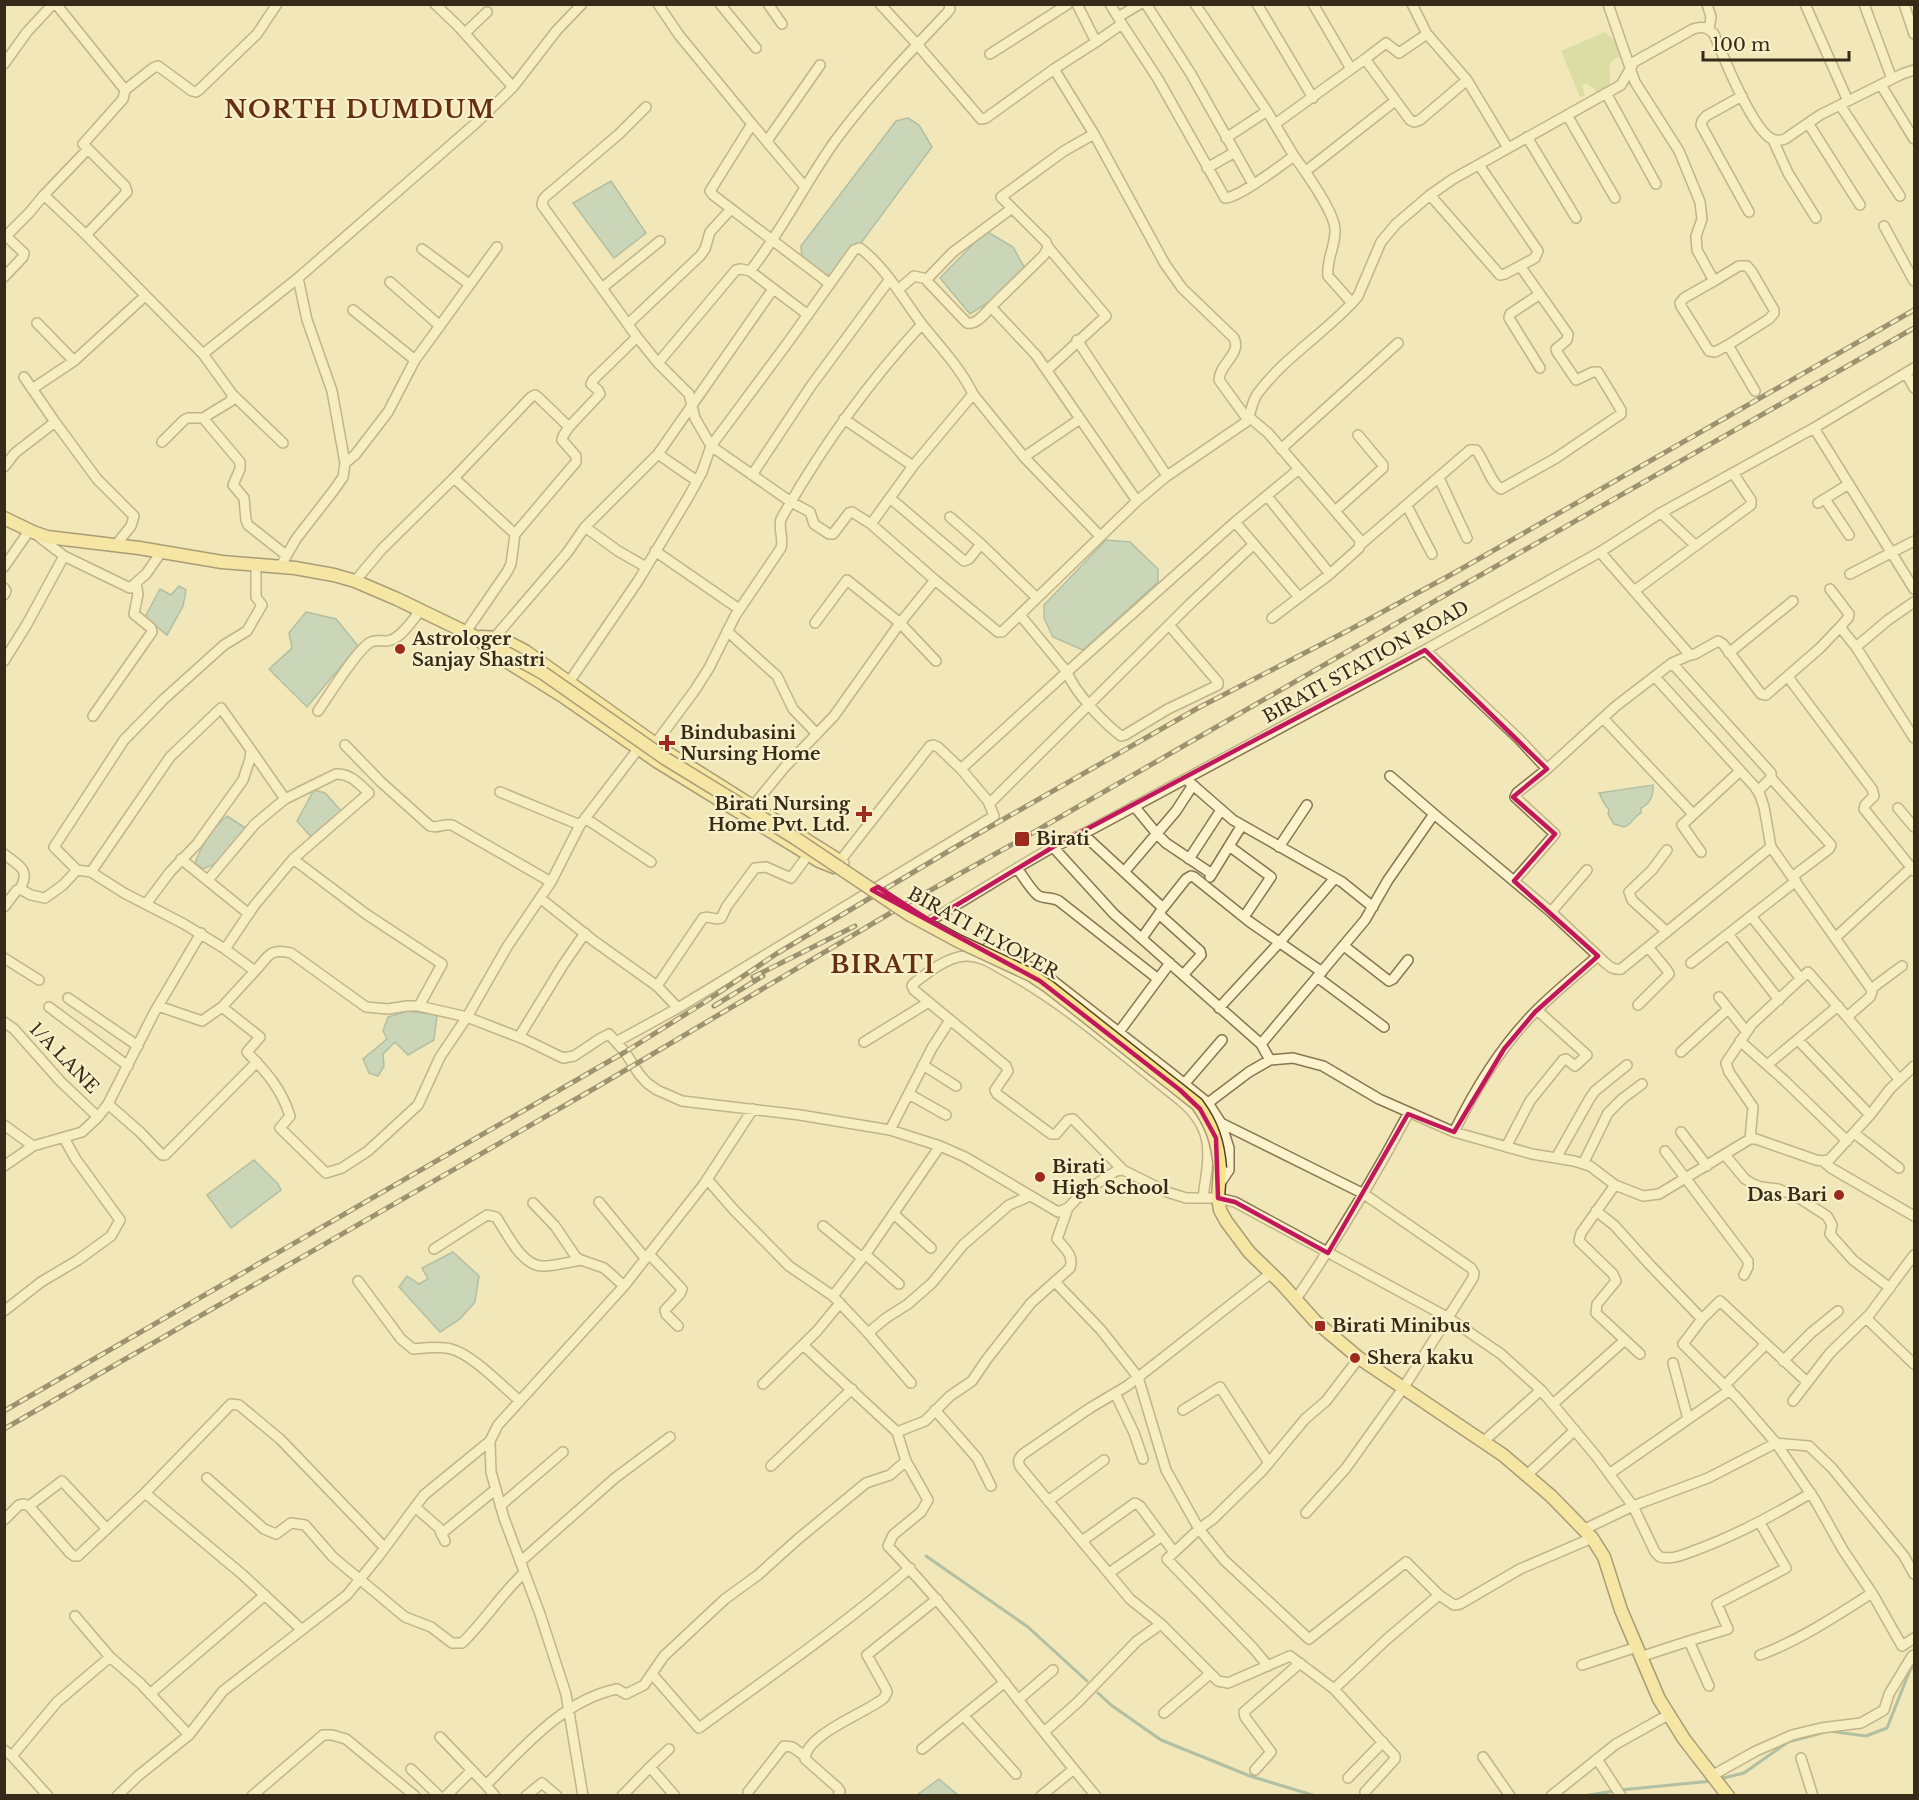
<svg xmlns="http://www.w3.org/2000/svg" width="1919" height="1800" font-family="'Libre Baskerville',serif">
	<rect width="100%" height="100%" fill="#f1e7b8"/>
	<!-- green -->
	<path fill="#c0d08c" d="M1605 32 1614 40 1621 56C1599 65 1616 73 1608 90L1597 93 1594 88 1586 83 1582 85 1585 96 1580 97 1561 51Z"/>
	<!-- water -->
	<path fill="#9ec1bb" stroke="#658e89" stroke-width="1.5" d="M908 118 919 125 932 147 835 278 824 274 802 257 801 246 896 121Z
		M611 181 646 233 614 258 573 203Z
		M986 231 1013 247 1027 272 1019 283 970 314 940 278Z
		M1106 540 1130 542 1158 569V582L1083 650 1053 637 1044 618V605Z
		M179 586 186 590 183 606 167 635 145 617 160 589 171 595Z
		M306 612 336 619 358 646 307 707 269 669 292 648 289 633Z
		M1653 785C1654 795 1650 804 1641 808V813C1634 816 1632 825 1624 827L1614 824 1608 814 1609 809C1603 805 1603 799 1599 793Z
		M314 790 325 793 344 814 311 837 297 821Z
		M227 816 247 829 217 863 203 869 195 863C202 844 211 830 227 816Z
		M408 1011 437 1015 434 1040 408 1055 395 1042 383 1054 384 1066 378 1076 369 1073 363 1059 387 1039 383 1031 388 1017Z
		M254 1160 278 1184 281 1190 231 1228 207 1195Z
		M453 1252 479 1276 475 1302 460 1319 440 1332 399 1287 407 1276 419 1284 428 1279 422 1268Z
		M939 1779 958 1795H917Z"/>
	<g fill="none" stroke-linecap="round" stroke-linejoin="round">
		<!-- stream -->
		<path stroke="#658e89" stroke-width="3" d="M926 1556 1028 1627 1087 1681
			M1098 1693 1111 1705 1161 1740 1250 1776 1316 1796
			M1719 1779 1744 1773 1788 1742 1829 1731 1866 1736 1887 1728 1910 1670 1914 1667
			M1620 1790 1712 1781
			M1557 1795 1565 1796
			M1583 1796 1614 1791"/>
		<!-- minor casing -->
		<g stroke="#897552" stroke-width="12">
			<path id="minor" d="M56 4 125 90 123 99 83 144 125 186 127 192 86 235 203 354
				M658 4 679 35 752 124
				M720 4 756 48
				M768 4 782 24
				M880 4 914 41 918 43 921 49 981 119 986 118 1054 69
				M1146 4 1191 74 1235 152 1207 168
				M1195 4 1267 111 1294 156
				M1257 4 1313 98
				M1313 4 1351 69
				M1412 4 1427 34 1467 80 1508 148
				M1608 4 1635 82 1679 151 1700 202 1702 219 1696 236 1697 250 1714 281 1684 298 1680 303 1681 306 1709 351 1715 352 1728 345 1755 391
				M1707 4 1711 17 1709 29
				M1805 4 1848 101
				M1864 4 1892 79
				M1904 4 1914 34
				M1118 17 1140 4
				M1122 24 1158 79 1225 198C1240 197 1280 166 1294 156 1305 171 1334 212 1335 229 1336 245 1326 260 1328 276L1352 303
				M465 33 487 12
				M1427 34 1399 53 1386 43 1365 59 1410 120 1414 122 1420 120 1467 80
				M1096 42 1122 24 1110 4
				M990 54 1068 4
				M4 64 27 32 53 4
				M1881 85 1914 139
				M513 87 557 30 582 4
				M125 90 153 68 158 66 192 91 196 92 199 90 257 34 277 4
				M1606 93 1656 184
				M1742 96 1706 116 1702 121 1701 125 1749 212
				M1840 105 1900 196
				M646 107 619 134 545 197 543 200 542 205 637 337 658 363 689 394 695 418 711 446 791 502 810 512 814 524 829 534H833L849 513 852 512 871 524 935 580
				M1567 115 1615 198
				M1808 123 1860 205
				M1275 124 1365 59
				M1094 134 1165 264 1182 288 1234 338C1242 354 1219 364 1219 380L1248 420
				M1527 137 1576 218
				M1226 138 1267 111
				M1773 140 1788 173 1816 218
				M767 141 820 65
				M1235 152 1253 184
				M1306 171 1395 101
				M805 187 752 124 710 191 713 195 830 284
				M1430 195 1500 275 1505 274 1520 266
				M1011 209 953 252 927 279V281L967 323C977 325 985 313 991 307L1036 355 1137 501
				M1884 226 1914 281
				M86 235 44 195 88 149
				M4 238 29 213 44 195
				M422 249 469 284
				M4 277 23 257 24 253 6 236
				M1714 281 1739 266H1747L1752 272 1774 310V313L1769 319 1728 345
				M390 282 440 326
				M602 288 660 241
				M898 290 914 276 927 279
				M1540 294 1510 314 1509 318 1540 368
				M991 307 1044 255 1048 247 1046 242 1001 197 1064 151 1094 134 1054 69 1096 42 1077 4
				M353 310 415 360
				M808 315 750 271C783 230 805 183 835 141 869 95 908 54 947 13L950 9 949 4
				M37 323 74 361 145 296
				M628 324 700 256 705 249 710 232 731 209
				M1077 340 1167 476
				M658 363 736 270 741 269 750 271
				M1047 370 1106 316 1048 247
				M1906 373 1914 388
				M24 377 55 422 97 479 134 516 131 526 115 546
				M32 389 74 361
				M232 394 283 443
				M973 394 1024 457 1100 536
				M203 418 240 462V469L233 485 244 498 246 520 248 525 286 555
				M844 419 913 466
				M1814 428 1914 589
				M162 442 184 420 188 418H203L231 401 232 394 203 354 298 278
				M1281 449 1398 343
				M658 454 697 481
				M1024 457 1080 419
				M345 463 355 455 388 412 415 360 497 247
				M4 467 15 453 55 422
				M752 475 811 386 890 279
				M454 478 515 534 576 462V456L562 440 563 436 569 427
				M1439 478 1467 538
				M1267 496 1330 574
				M890 498 964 561 969 559 981 544 1037 598
				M1825 499 1849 535
				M1818 503 1849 484
				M1407 506 1432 554
				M1335 511 1383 468V465L1358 435
				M1661 513 1695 545
				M950 517 981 544
				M1235 522 1299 597
				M585 527 618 551 646 567
				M1360 545 1470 450H1476C1485 461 1490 482 1501 489L1556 458 1621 414V410L1598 372H1593L1576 380 1557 352 1556 349 1567 340 1568 334 1520 266 1535 258 1538 251 1479 165
				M655 551 739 609
				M64 556 130 588 146 574 162 551
				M4 567 29 531
				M280 567 296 539 334 490 343 477 345 463 332 391 307 320 298 278 476 123 513 87 458 26 435 4
				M1850 574 1914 541
				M355 581 382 549 454 478 531 397 535 395 538 397 569 427 600 394 598 390 591 384 593 380 637 337
				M4 588 6 591 4 595
				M1830 589 1849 614 1848 618 1840 627
				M1634 591 1751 505V500L1733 473
				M1914 602 1888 620 1856 647 1914 738
				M1272 618 1330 574 1359 548 1360 542 1359 539 1299 469
				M815 623 847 580 900 623 936 661
				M1169 625 1218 682V685L1168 709 1125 735 1121 736C1103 722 1075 693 1067 672L1235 522 1299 469 1268 433 1249 417
				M727 631 777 676 793 709 817 734
				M465 633 507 572 511 564 515 534
				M495 637 567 553 585 527 658 454 773 289
				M1425 650 1519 739 1547 769 1616 706 1672 663 1690 655 1600 552
				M1729 653 1793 601
				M1690 655 1695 654 1718 641 1723 644 1761 694 1766 695 1820 648 1840 627 1856 647
				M4 661 27 624 64 556 38 536
				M1672 663 1771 773V778L1758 791
				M1655 677 1755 787 1760 795 1764 807 1771 847 1871 989 1872 992 1870 997 1847 1017 1899 1079
				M1788 677 1872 789 1874 796 1865 805 1864 809 1914 871
				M569 682 638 581 689 496 702 472 711 446 789 341 854 250 860 248C885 267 902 297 921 323 939 346 960 367 973 394L913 466 871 524
				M318 711C330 694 354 654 369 643 376 638 384 643 391 640 403 636 413 619 421 610
				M93 716 152 632 151 628 134 614 138 594 136 583
				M1603 718 1693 814
				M655 744 695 690 709 668 735 616 781 548C784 538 778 529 781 519 821 448 867 384 922 324
				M345 745 381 782 430 826C438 829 444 823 452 825L551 882
				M961 769 988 801H992L1190 604 1254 544
				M1390 776 1434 814
				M1771 778 1831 845 1829 849 1792 877
				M1186 779 1233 820 1342 882 1373 907
				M500 792 580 825
				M753 806 784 768 834 716 900 623 935 580 998 632H1002L1137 501 1167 476 1246 422C1252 413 1251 402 1258 393 1284 358 1322 335 1352 303L1358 296 1381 242 1396 224 1430 195 1453 179 1621 85 1634 62 1693 29C1702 26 1707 27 1714 34 1723 56 1752 129 1772 139 1777 141 1780 141 1785 139L1820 115 1902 74 1914 70
				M1134 806 1157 834 1166 843 1212 874
				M1898 808 1914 827
				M585 818 651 862
				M1083 834 1163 908 1186 879 1191 876 1194 877 1250 922 1322 972
				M1229 846 1271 877 1244 917
				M1053 847 1114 914 1261 1044 1270 1060
				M1279 847 1307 805
				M1701 852 1682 825 1740 771
				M4 854C19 866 31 869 20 889
				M181 859 249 914
				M293 859 366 914 442 964 419 1006
				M1189 859 1221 810
				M844 863 840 861 930 746 933 745 938 747 961 769 1067 672 1020 615
				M1017 868C1022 875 1033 893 1039 896 1045 899 1052 897 1059 901L1158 979
				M77 870 54 847 124 740 164 699 224 645 247 631 262 605 256 597V564
				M91 872 170 757 221 708 251 750 250 759 243 780 197 844 170 872 146 904
				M1124 872 1176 811 1193 785
				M1210 877 1242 825
				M208 880 255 824 285 799 251 750
				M1514 881 1555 834 1515 797 1517 793 1547 769
				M540 898 594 941 657 986 678 1008
				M4 907 17 890 20 889 31 895 45 898 63 885 77 870 91 872 124 893 184 924 225 949 255 971C269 956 269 948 291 953L366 1007 388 1009 407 1006H419L467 1017 526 1040 563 1058 574 1056 601 1038 609 1034 625 1052 639 1074 647 1083 657 1090 682 1101 800 1115 890 1130 940 1146 965 1157 1058 1212 1068 1208 1081 1194 1116 1171 1123 1170 1167 1192 1186 1198H1218L1235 1202 1447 1317 1501 1354 1541 1390 1596 1456 1633 1506 1585 1529
				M1551 912 1587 870
				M1159 914 1200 951 1201 955 1183 975
				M1751 916 1801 979
				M930 921 1017 868 1053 847 1083 834 1425 650 1600 552 1659 514 1814 428 1914 368
				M1667 932 1632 900 1629 892 1652 870 1667 850
				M1728 934 1779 1000
				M1142 938 1161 911
				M1835 938 1911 868
				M1344 946 1389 981 1393 979 1408 960
				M987 948 1030 967 1052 980 1171 1073 1208 1103 1221 1123 1229 1148V1170L1219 1185
				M225 949 254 906 293 859 369 793C359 784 350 773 336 774L285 799
				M1598 956C1605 962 1611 971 1621 969L1771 847
				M4 958 39 980
				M1691 963 1796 881
				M255 971 222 1007 260 1037 247 1052C267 1073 281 1088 290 1116L280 1128 326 1173 342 1168 368 1151 418 1105 440 1057 467 1017 507 947 551 882 580 825 642 744
				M1317 977 1384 1027
				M657 986 703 918C708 915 715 921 721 918L727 906 755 868 766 867 791 878 808 855
				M1871 989 1902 966
				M1719 997 1746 1031
				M68 998 138 1046
				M1638 1005 1669 974 1667 970 1648 947
				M158 1006 202 1021 222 1007
				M49 1007 128 1066
				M1219 1008 1279 943 1335 878
				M4 1022 14 1029 61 1082 98 1117
				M1119 1032 1170 963
				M519 1037 563 965 585 933
				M1798 1040 1870 1115
				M1740 1041 1784 1080 1847 1141
				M616 1042 678 1008 994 816 988 801
				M864 1042 929 1002
				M1261 1044 1365 920 1388 880 1434 814 1551 912 1598 956C1577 974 1556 991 1536 1011 1502 1045 1475 1089 1454 1132
				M1681 1052 1728 1009
				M923 1065 956 1086
				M1767 1065 1838 1006
				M1185 1083 1222 1040
				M909 1094 946 1115
				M1208 1103 1249 1072 1270 1060 1293 1058 1323 1066 1379 1099 1454 1132 1532 1154 1574 1161 1590 1166 1615 1185 1643 1196 1659 1194 1750 1139H1756L1816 1160 1823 1161 1830 1159 1870 1115 1890 1089 1914 1066
				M108 1104 140 1132 162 1155H165L257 1062
				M1221 1123 1364 1194 1471 1268 1474 1273 1473 1278 1404 1387 1346 1468 1306 1513
				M4 1125 33 1146
				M890 1130 932 1048 950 1020
				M1681 1132 1707 1166
				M1854 1133 1899 1168
				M1750 1139 1753 1107 1729 1072 1726 1063 1752 1024 1808 972 1847 1017
				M1506 1147 1530 1101 1563 1060 1566 1059 1575 1066 1587 1055 1537 1010
				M1665 1151 1748 1261V1267L1744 1275
				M1725 1155 1745 1179 1753 1184 1761 1187 1778 1189 1796 1196 1827 1216 1832 1225 1830 1234 1853 1260 1890 1288
				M1556 1158 1590 1098 1595 1091 1627 1065
				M1823 1161 1831 1168 1914 1216
				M1583 1164 1608 1113 1622 1099 1642 1084
				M4 1166 33 1146 82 1132 98 1117 108 1104 154 1013 201 933
				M1123 1170 1073 1119 1068 1120 1056 1134H1051L997 1094 995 1090 1008 1071 1006 1066 914 990 912 986 913 984C927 973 947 957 965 956 981 955 994 965 1007 972 1070 1007 1124 1056 1180 1100 1216 1130 1209 1155 1203 1197
				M707 1179 734 1210 789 1266 833 1296 868 1333 886 1318 908 1304 932 1283 963 1245 1009 1205 1030 1196
				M1615 1185 1581 1233 1579 1241 1613 1274 1616 1281 1597 1304 1596 1313 1640 1354
				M599 1202 645 1258
				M533 1203 555 1226 576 1257 581 1260 604 1268 624 1286
				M1596 1211 1614 1225 1650 1265 1702 1319 1683 1344 1738 1399 1776 1443 1708 1478 1633 1506 1655 1552 1660 1557C1673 1560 1685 1554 1696 1550 1737 1535 1774 1515 1811 1493
				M894 1214 931 1248
				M823 1226 862 1258
				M434 1249 487 1215 496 1217C507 1233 522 1267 543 1266 555 1266 568 1262 581 1260
				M649 1254 682 1289 680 1294 665 1310 666 1314 678 1326
				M865 1254 899 1284
				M1271 1273 1127 1386 1090 1408 1023 1454C1018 1459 1017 1462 1021 1468L1130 1599 1161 1624 1218 1681 1228 1683 1290 1656 1334 1689
				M358 1281 401 1339 413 1349C425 1348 439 1346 451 1349 472 1354 503 1387 520 1401
				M1055 1282 1101 1330 1138 1377 1166 1470 1199 1529 1224 1560 1309 1639 1406 1562 1439 1595 1454 1605 1460 1604 1520 1569 1592 1538
				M833 1296 867 1252 940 1146
				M1296 1299C1337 1239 1374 1178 1408 1114
				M4 1311 41 1282 78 1260 111 1236 120 1220 75 1158 64 1138
				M1866 1318 1914 1364
				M1702 1319 1720 1301 1807 1382
				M868 1333 911 1383
				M803 1345 897 1432
				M1783 1361 1811 1333 1838 1311
				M1673 1363 1688 1419
				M763 1384 817 1331 840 1303
				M1725 1385 1765 1345
				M1115 1393 1134 1433 1143 1459
				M1793 1401 1830 1353 1870 1314 1914 1255
				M1553 1404 1625 1340
				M935 1410 977 1458 991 1486
				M1183 1410 1220 1387 1269 1463
				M1484 1441 1541 1390
				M1776 1443 1815 1500 1843 1550 1872 1593 1902 1646 1914 1638
				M1776 1443 1809 1446 1832 1468 1904 1556 1914 1574
				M906 1461 928 1500 921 1512 893 1535 888 1546C963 1624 1026 1713 1096 1796
				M771 1466 852 1389
				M1609 1474 1730 1390
				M1527 1475 1575 1430
				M207 1478 264 1529 276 1534 291 1523 305 1525 333 1557 405 1617 431 1627 452 1643H462C485 1621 501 1594 524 1573
				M145 1493 231 1404 239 1405 280 1439 385 1548
				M1048 1501 1104 1460
				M29 1506 62 1481 107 1529
				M500 1506 563 1452
				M415 1507 439 1528 445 1541
				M4 1520 19 1505 24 1504 29 1506 70 1553 74 1556H78L145 1493 243 1575 302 1630
				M441 1534 496 1489
				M1082 1541 1135 1503 1140 1506 1174 1552
				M520 1562 615 1478 670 1437
				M1109 1573 1162 1536
				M75 1616 110 1657 141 1684 189 1735
				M1760 1655C1800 1640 1836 1616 1872 1593
				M1640 1657 1689 1641
				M1582 1665 1637 1647
				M1268 1666 1254 1649 1167 1559 1199 1529 1213 1519 1262 1471 1305 1419 1326 1401 1359 1358
				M652 1674 699 1728C770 1676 843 1626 910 1568
				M1709 1686 1689 1641 1728 1629 1717 1604 1786 1568 1760 1523
				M150 1694 265 1595
				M1018 1700 1053 1670
				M1164 1713 1210 1674
				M964 1716 1016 1774
				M1044 1732 1077 1703 1137 1641 1161 1624
				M440 1737 486 1785
				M922 1749 1005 1682
				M4 1750 12 1756 48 1796
				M12 1756 57 1702 110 1657
				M1483 1757 1510 1796
				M1801 1758 1813 1796
				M1597 1759 1621 1796
				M650 1767 669 1749
				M411 1769 439 1796
				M1255 1770 1271 1752 1245 1717 1244 1712 1300 1663
				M1713 1775 1756 1751 1792 1735 1821 1728 1861 1723 1884 1710 1889 1694 1912 1656 1914 1655
				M1348 1778 1383 1742
				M748 1792 784 1746 792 1747 805 1756
				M1365 1792 1395 1759V1756L1334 1689 1387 1639 1439 1595
				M117 1796 138 1776 189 1735 223 1691 347 1595 378 1557 424 1495 490 1441
				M252 1796 323 1735H332L346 1739 415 1796
				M446 1796 472 1770
				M495 1796 486 1785C523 1748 563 1700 617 1689L626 1694 644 1685 664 1656 725 1599 758 1575 798 1539 866 1483 890 1475 906 1461 897 1432 925 1421 950 1396 972 1381 987 1359 1031 1303 1070 1268C1074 1255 1065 1249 1057 1239L1068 1208
				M526 1796 542 1783 557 1796
				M583 1796 566 1694 540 1614 504 1518 491 1472 490 1441 498 1425 624 1286 704 1184 753 1109
				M622 1796 650 1767 675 1796
				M838 1796 840 1791 838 1788 805 1759C806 1734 866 1713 884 1698L887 1692 886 1689 867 1655 937 1599
				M1041 1796 1074 1769
				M1551 1796 1616 1744 1668 1715"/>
		</g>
		<!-- major casing -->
		<g stroke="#554227" stroke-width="15">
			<path id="major" d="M4 518 33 532 47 537 139 548 222 562 295 568 334 575 355 581 397 599 484 641
				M481 637 500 638 525 651 668 753 840 861 834 867 819 861 658 762 564 697 495 654 477 638Z
				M1220 1168 1218 1198 1220 1210 1226 1221 1249 1252 1282 1284 1315 1321 1359 1358 1503 1455 1551 1496 1592 1538 1604 1557 1621 1610 1659 1699 1684 1739 1728 1796"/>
		</g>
		<!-- minor -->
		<use href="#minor" stroke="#fcf3cc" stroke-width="9"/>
		<!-- major -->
		<use href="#major" stroke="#fae48b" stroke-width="12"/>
		<!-- rail casing -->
		<g stroke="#362a19" stroke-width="5">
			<path id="rail" d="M753 977 855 926
				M714 1006 763 976
				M4 1411 625 1052 705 1002 776 954 969 839 1198 708 1351 629 1454 573 1914 310
				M4 1429 602 1084 904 905 1022 839 1435 601 1914 328"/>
		</g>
		<!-- rail -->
		<use href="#rail" stroke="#f8f0c8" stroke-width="3" stroke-dasharray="9" stroke-linecap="butt"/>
		<!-- major-bridge casing -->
		<g stroke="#554227" stroke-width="15" stroke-linecap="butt">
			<path id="major-bridge" d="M490 644 543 673 666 759 795 838 910 915 958 941 1031 975 1049 987 1197 1104C1212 1124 1218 1143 1220 1168"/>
		</g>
		<!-- major-bridge -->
		<use href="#major-bridge" stroke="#fae48b" stroke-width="12"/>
	</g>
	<!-- marked area -->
	<path d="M0 0H1919V1800H0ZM1425 650 1547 769 1513 797 1555 834 1514 881 1598 956 1535 1012 1504 1049 1454 1132 1408 1114 1328 1253 1235 1202 1218 1198 1216 1138 1200 1109 1180 1090 1040 981 872 890 878 887 930 921 1053 847Z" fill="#f1e7b8" fill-opacity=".55" fill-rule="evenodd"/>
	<path fill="none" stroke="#c2185b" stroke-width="4.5" stroke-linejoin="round" d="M1425 650 1547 769 1513 797 1555 834 1514 881 1598 956 1535 1012 1504 1049 1454 1132 1408 1114 1328 1253 1235 1202 1218 1198 1216 1138 1200 1109 1180 1090 1040 981 872 890 878 887 930 921 1053 847Z"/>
	<!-- markers -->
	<g fill="#9d2b1d" stroke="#f8f0c8" stroke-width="2">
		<circle cx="400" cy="649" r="6"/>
		<path d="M664 734h6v6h6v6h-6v6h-6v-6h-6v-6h6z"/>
		<path d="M861 805h6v6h6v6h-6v6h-6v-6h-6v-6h6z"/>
		<rect x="1014" y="831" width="16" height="16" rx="3"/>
		<circle cx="1040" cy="1177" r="6"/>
		<circle cx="1839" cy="1195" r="6"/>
		<rect x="1314" y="1320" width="12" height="12" rx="3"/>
		<circle cx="1355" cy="1358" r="6"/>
	</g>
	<g text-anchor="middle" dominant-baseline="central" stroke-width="4.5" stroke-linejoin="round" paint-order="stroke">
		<!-- poi labels -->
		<g font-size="18" font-weight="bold" fill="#362a19" stroke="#f8f0c8" text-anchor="start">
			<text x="412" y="639">Astrologer<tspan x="412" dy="21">Sanjay Shastri</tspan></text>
			<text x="680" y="733">Bindubasini<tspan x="680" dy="21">Nursing Home</tspan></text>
			<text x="850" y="804" text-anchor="end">Birati Nursing<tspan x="850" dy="21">Home Pvt. Ltd.</tspan></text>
			<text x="1036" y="839">Birati</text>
			<text x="1052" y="1167">Birati<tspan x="1052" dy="21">High School</tspan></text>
			<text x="1827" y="1195" text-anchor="end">Das Bari</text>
			<text x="1332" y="1326">Birati Minibus</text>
			<text x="1367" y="1358">Shera kaku</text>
		</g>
		<!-- street labels -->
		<g font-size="18" fill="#362a19" stroke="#f8f0c8">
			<text transform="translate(1366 662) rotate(-29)">BIRATI STATION ROAD</text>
			<text transform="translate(983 933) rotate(29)">BIRATI FLYOVER</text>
			<text transform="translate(64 1058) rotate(46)">1/A LANE</text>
		</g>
		<!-- district labels -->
		<g font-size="24" font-weight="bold" letter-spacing="1.5" fill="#662f14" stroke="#f8f0c8">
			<text x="360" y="109">NORTH DUMDUM</text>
			<text x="883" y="964">BIRATI</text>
		</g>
	</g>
	<!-- border -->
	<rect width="1919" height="1800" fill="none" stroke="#362a19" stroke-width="12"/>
	<!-- scale -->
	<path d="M1703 51v9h146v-9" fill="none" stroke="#362a19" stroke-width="3"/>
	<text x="1712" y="51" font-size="18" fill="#362a19" stroke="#f8f0c8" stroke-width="4.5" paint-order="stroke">100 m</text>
</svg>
